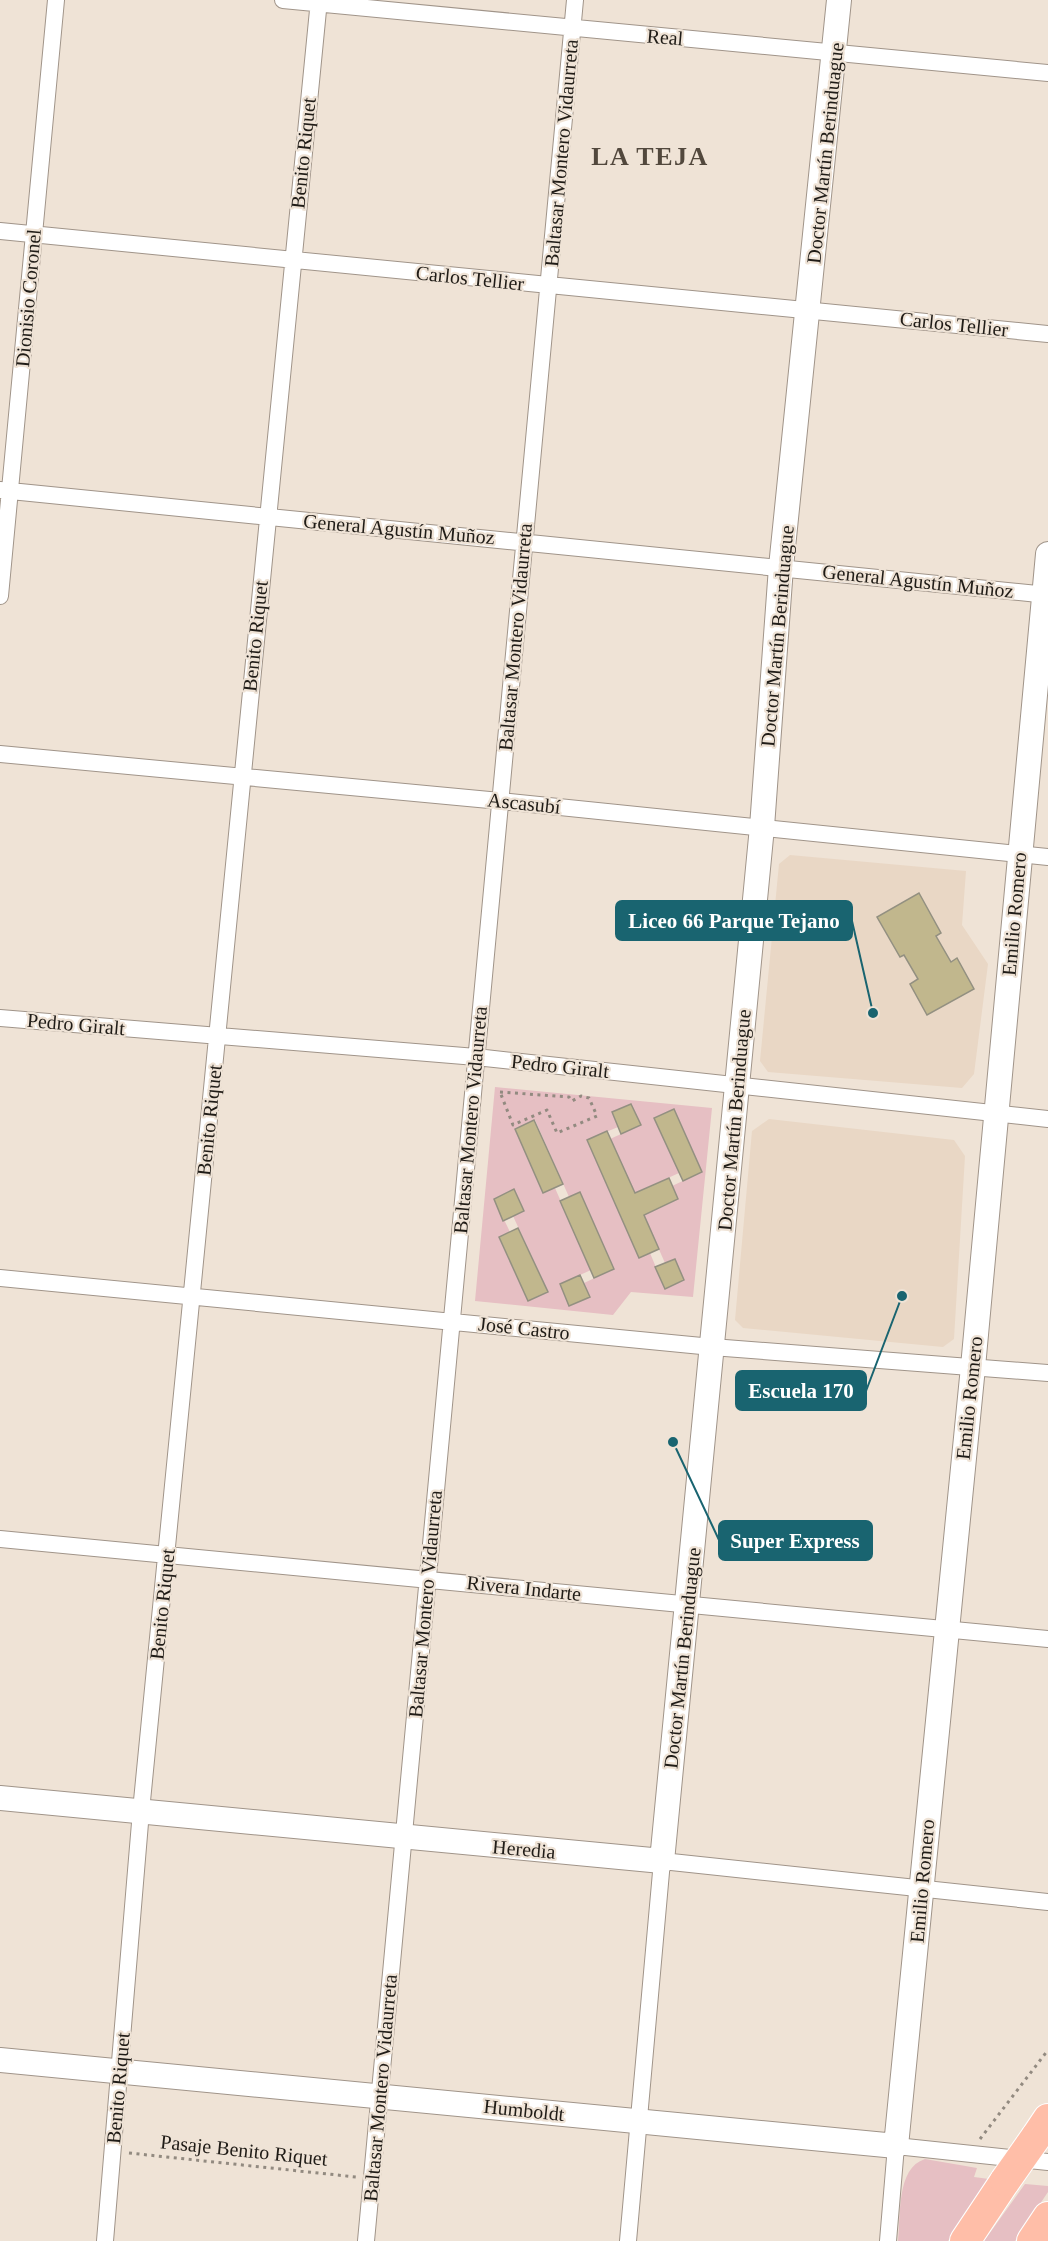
<svg xmlns="http://www.w3.org/2000/svg" width="1048" height="2241" font-family="'Times New Roman',serif">
	<rect width="100%" height="100%" fill="#efe3d6"/>
	<!-- built -->
	<path fill="#e9d7c5" d="M790 855 966 871 962 925 988 964 974 1074 962 1088 768 1072 760 1061 779 864Z
		M769 1119 954 1140 965 1156 954 1339 943 1347 743 1328 735 1320 752 1131Z"/>
	<!-- green -->
	<path fill="#e6bfc3" fill-rule="evenodd" d="M495 1087 712 1108 693 1297 631 1292 613 1315 475 1301ZM631 1104 641 1125 610 1139 665 1263 675 1259 684 1280 665 1289 650 1253 639 1258 587 1140 618 1127 612 1112ZM674 1109 702 1172 672 1186 678 1199 658 1209 648 1187 679 1173ZM535 1120 569 1197 614 1269 584 1283 590 1297 570 1306 560 1284 591 1270 555 1188 544 1192 515 1129ZM514 1189 524 1210 513 1216 548 1292 528 1301 499 1238 510 1232 494 1199Z
		M925 2159 977 2168 974 2177 989 2179 948 2241H898C901 2216 896 2168 925 2159Z
		M1025 2184 1048 2186V2192L1015 2241H984Z"/>
	<!-- building -->
	<path fill="#c1b78d" stroke="#939081" stroke-width="1.5" d="M919 893 941 933 936 936 951 962 957 958 974 989 927 1015 910 984 918 979 904 955 900 957 877 917Z
		M631 1104 641 1125 621 1134 612 1112Z
		M674 1109 702 1172 683 1181 654 1118Z
		M534 1120 563 1184 543 1193 515 1129Z
		M607 1131 635 1193 669 1178 678 1199 644 1215 659 1249 639 1258 587 1140Z
		M514 1189 524 1211 503 1221 494 1199Z
		M580 1192 614 1269 594 1278 560 1201Z
		M518 1228 548 1292 528 1301 499 1237Z
		M675 1259 684 1280 665 1289 655 1267Z
		M580 1275 590 1297 569 1306 560 1284Z"/>
	<g fill="none" stroke-linecap="round" stroke-linejoin="round">
		<!-- street casing -->
		<g stroke="#a09489" stroke-width="18">
			<path id="street" d="M283 0 1048 73
				M0 231 1048 334
				M0 490 1048 595
				M0 596 56 0
				M0 754 500 801 1048 857
				M0 1018 476 1057 1048 1119
				M0 1278 712 1347 1048 1373
				M0 1539 1048 1639
				M105 2241 141 1811 319 0
				M366 2241 575 0
				M628 2241 662 1861 1048 1902
				M888 2241 896 2146 1048 2162"/>
		</g>
		<!-- secondary casing -->
		<g stroke="#a09489" stroke-width="26">
			<path id="secondary" d="M0 1798 662 1861 762 827 781 567 839 0
				M0 2060 896 2146 973 1367 1048 554"/>
		</g>
		<!-- highway casing -->
		<g stroke="#fff" stroke-width="32">
			<path id="highway" d="M1036 2137 1048 2119
				M965 2241 1005 2181
				M1032 2241 1048 2217"/>
		</g>
		<!-- path -->
		<path stroke="#928a80" stroke-width="3" stroke-dasharray="3 4.5" stroke-linecap="butt" d="M500 1092 569 1097 572 1101 581 1096 589 1098 597 1116 557 1133 547 1110 513 1125Z
			M980 2139 1048 2050
			M129 2153 356 2177"/>
		<!-- street -->
		<use href="#street" stroke="#fff" stroke-width="16"/>
		<!-- secondary -->
		<use href="#secondary" stroke="#fff" stroke-width="24"/>
		<!-- highway -->
		<use href="#highway" stroke="#ffbea8" stroke-width="30"/>
		<!-- highway-bridge casing -->
		<g stroke="#fff" stroke-width="32" stroke-linecap="butt">
			<path id="highway-bridge" d="M1005 2181 1036 2137"/>
		</g>
		<!-- highway-bridge -->
		<use href="#highway-bridge" stroke="#ffbea8" stroke-width="30"/>
	</g>
	<g text-anchor="middle" dominant-baseline="central" stroke-width="4.5" stroke-linejoin="round" paint-order="stroke">
		<!-- street labels -->
		<g font-size="20" fill="#201c17" stroke="#efe3d6">
			<text transform="translate(665 37) rotate(5)">Real</text>
			<text transform="translate(303 153) rotate(-84)">Benito Riquet</text>
			<text transform="translate(561 153) rotate(-85)">Baltasar Montero Vidaurreta</text>
			<text transform="translate(825 153) rotate(-84)">Doctor Martín Berinduague</text>
			<text transform="translate(470 278) rotate(6)">Carlos Tellier</text>
			<text transform="translate(28 298) rotate(-85)">Dionisio Coronel</text>
			<text transform="translate(954 324) rotate(6)">Carlos Tellier</text>
			<text transform="translate(399 529) rotate(5)">General Agustín Muñoz</text>
			<text transform="translate(918 581) rotate(6)">General Agustín Muñoz</text>
			<text transform="translate(255 636) rotate(-84)">Benito Riquet</text>
			<text transform="translate(777 636) rotate(-85)">Doctor Martín Berinduague</text>
			<text transform="translate(515 637) rotate(-85)">Baltasar Montero Vidaurreta</text>
			<text transform="translate(524 803) rotate(6)">Ascasubí</text>
			<text transform="translate(1014 914) rotate(-85)">Emilio Romero</text>
			<text transform="translate(76 1024) rotate(5)">Pedro Giralt</text>
			<text transform="translate(560 1066) rotate(6)">Pedro Giralt</text>
			<text transform="translate(209 1120) rotate(-84)">Benito Riquet</text>
			<text transform="translate(470 1120) rotate(-85)">Baltasar Montero Vidaurreta</text>
			<text transform="translate(734 1120) rotate(-85)">Doctor Martín Berinduague</text>
			<text transform="translate(524 1328) rotate(6)">José Castro</text>
			<text transform="translate(969 1398) rotate(-84)">Emilio Romero</text>
			<text transform="translate(524 1588) rotate(6)">Rivera Indarte</text>
			<text transform="translate(162 1604) rotate(-84)">Benito Riquet</text>
			<text transform="translate(425 1604) rotate(-85)">Baltasar Montero Vidaurreta</text>
			<text transform="translate(682 1658) rotate(-84)">Doctor Martín Berinduague</text>
			<text transform="translate(524 1849) rotate(5)">Heredia</text>
			<text transform="translate(922 1881) rotate(-85)">Emilio Romero</text>
			<text transform="translate(118 2088) rotate(-85)">Benito Riquet</text>
			<text transform="translate(380 2088) rotate(-85)">Baltasar Montero Vidaurreta</text>
			<text transform="translate(524 2110) rotate(6)">Humboldt</text>
			<text transform="translate(244 2150) rotate(6)">Pasaje Benito Riquet</text>
		</g>
		<!-- district labels -->
		<g font-size="26" font-weight="bold" letter-spacing="1.5" fill="#52483d" stroke="#efe3d6">
			<text x="650" y="156">LA TEJA</text>
		</g>
	</g>
	<!-- callouts -->
	<path fill="none" stroke="#196470" stroke-width="2" d="M873 1013L852 921M902 1296L866 1391M673 1442L719 1540"/>
	<g fill="#196470" stroke="#efe3d6" stroke-width="2">
		<circle cx="873" cy="1013" r="6"/>
		<circle cx="902" cy="1296" r="6"/>
		<circle cx="673" cy="1442" r="6"/>
	</g>
	<g fill="#196470" stroke="#196470" stroke-width="2">
		<rect x="616" y="901" width="236" height="39" rx="6"/>
		<rect x="736" y="1371" width="130" height="39" rx="6"/>
		<rect x="719" y="1521" width="153" height="39" rx="6"/>
	</g>
	<g font-size="21" text-anchor="middle" font-weight="bold" fill="#fff">
		<text x="734" y="928">Liceo 66 Parque Tejano</text>
		<text x="801" y="1398">Escuela 170</text>
		<text x="795" y="1548">Super Express</text>
	</g>
</svg>
